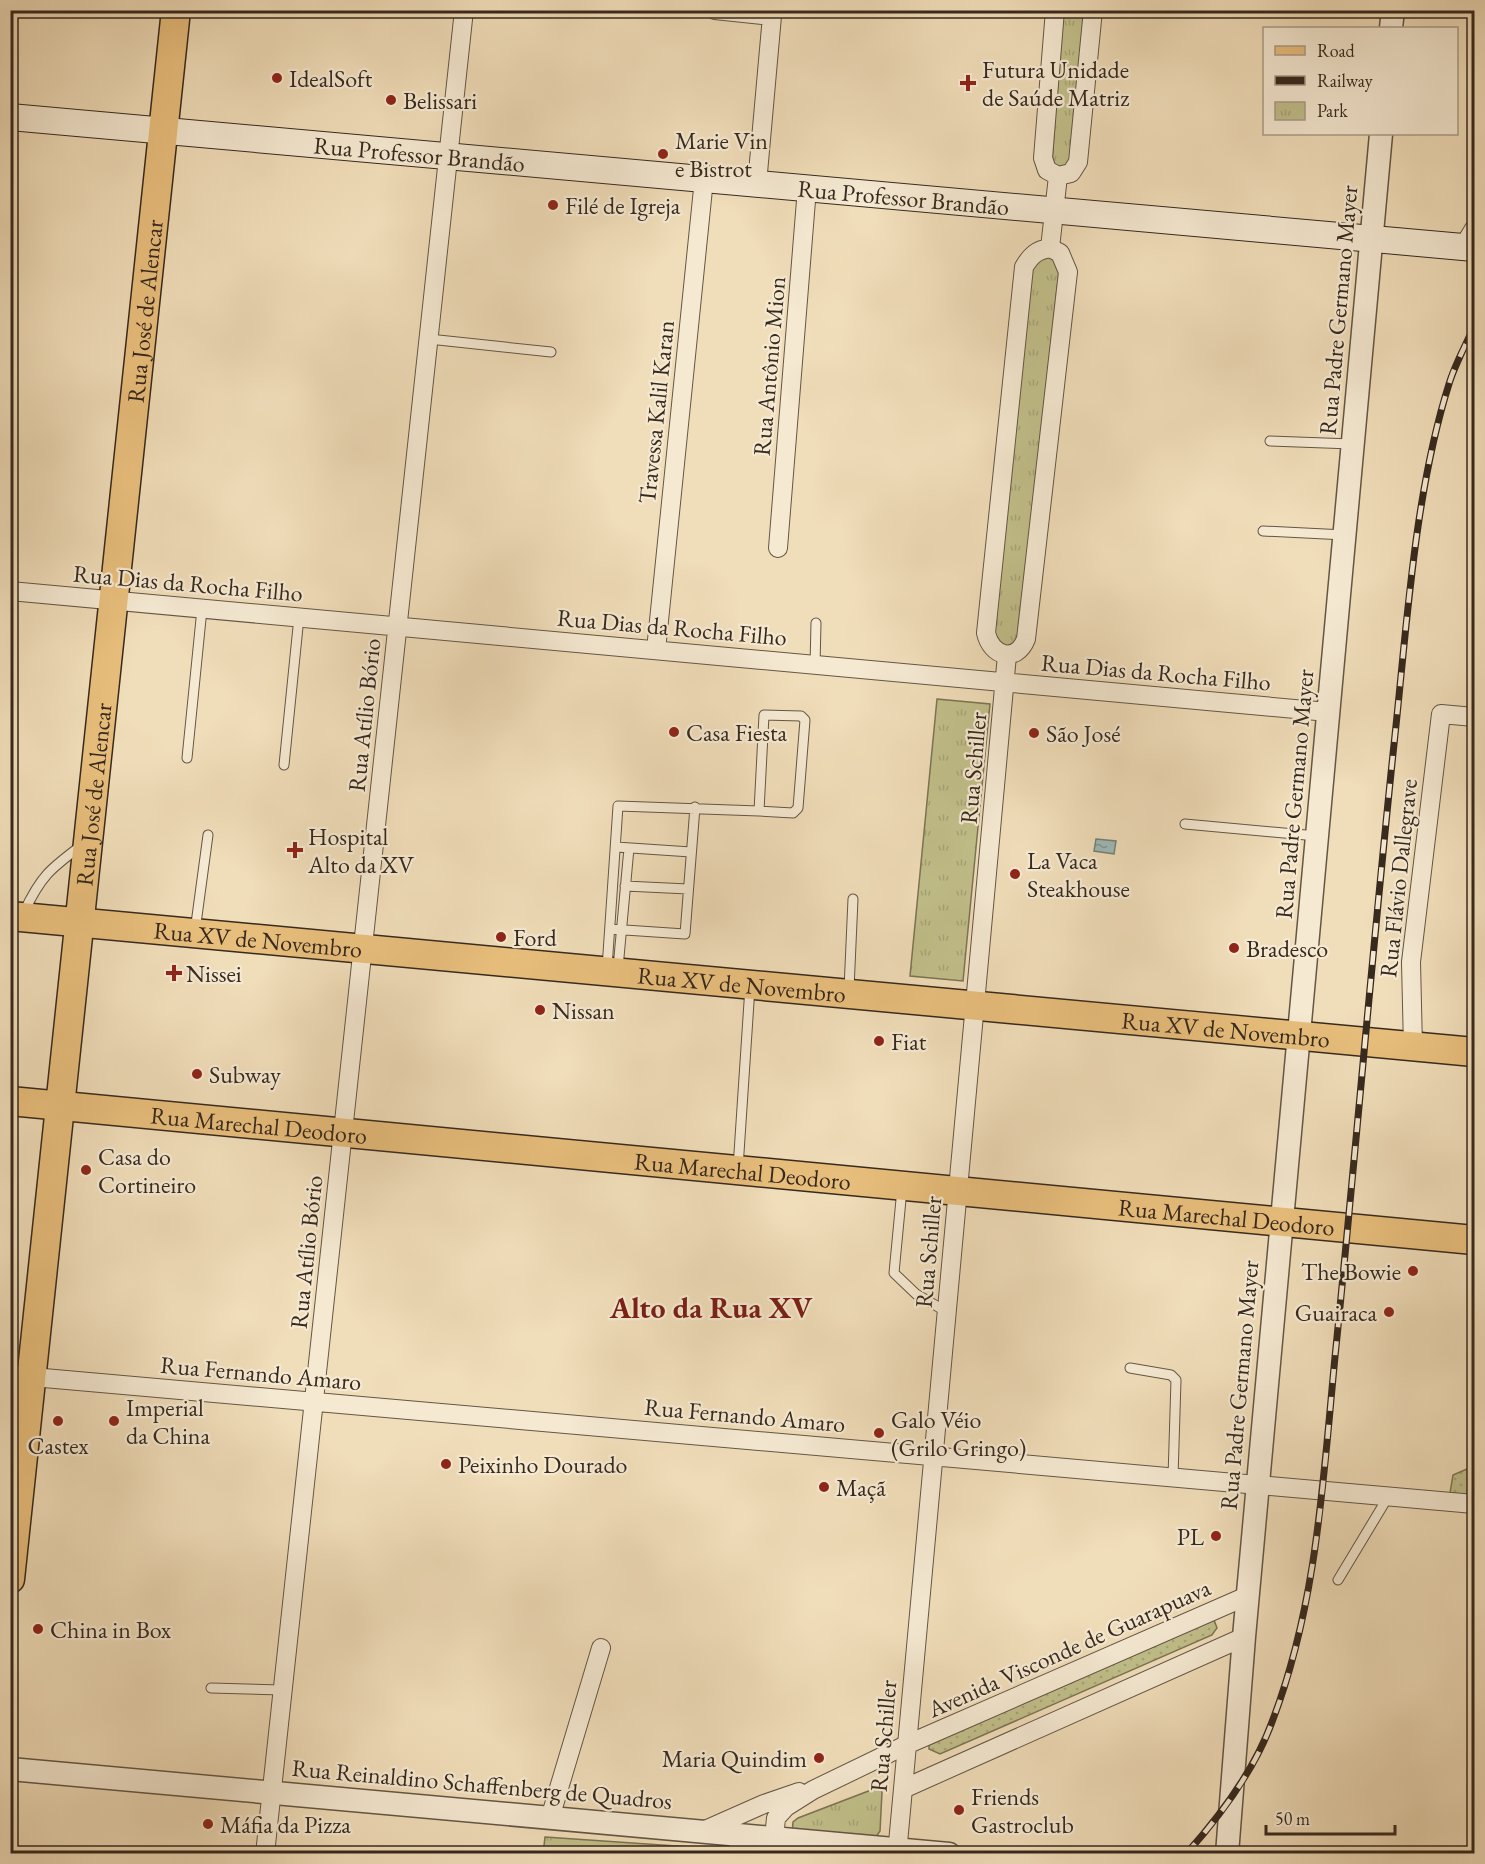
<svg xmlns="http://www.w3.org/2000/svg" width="1485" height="1864" font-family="'EB Garamond',serif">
	<defs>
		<pattern id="grass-dots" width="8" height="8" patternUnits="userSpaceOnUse" patternTransform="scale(1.5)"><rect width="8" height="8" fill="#c1bf8a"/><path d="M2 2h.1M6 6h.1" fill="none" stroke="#a6a477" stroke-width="1.8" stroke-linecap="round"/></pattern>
		<pattern id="park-tufts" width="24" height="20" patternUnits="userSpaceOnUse" patternTransform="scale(1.5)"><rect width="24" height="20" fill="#c1bf8a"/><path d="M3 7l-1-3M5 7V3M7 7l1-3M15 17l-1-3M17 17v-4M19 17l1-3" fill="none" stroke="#a6a477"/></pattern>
		<pattern id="water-ripples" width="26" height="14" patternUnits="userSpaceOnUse" patternTransform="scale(1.5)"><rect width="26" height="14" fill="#9dbab8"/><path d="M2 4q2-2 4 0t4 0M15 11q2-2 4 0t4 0" fill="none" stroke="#819795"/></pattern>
	</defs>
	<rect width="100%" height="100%" fill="#f0ddb9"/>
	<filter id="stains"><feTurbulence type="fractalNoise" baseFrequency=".00333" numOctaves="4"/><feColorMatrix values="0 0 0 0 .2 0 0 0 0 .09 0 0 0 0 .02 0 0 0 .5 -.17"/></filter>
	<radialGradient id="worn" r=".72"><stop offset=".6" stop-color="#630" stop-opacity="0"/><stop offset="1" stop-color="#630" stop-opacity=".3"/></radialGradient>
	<!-- grass -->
	<path fill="url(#grass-dots)" stroke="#7c7454" stroke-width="1.5" d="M1474 1466V1495L1450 1493 1453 1475Z
		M1214 1620 1217 1628 1212 1635 940 1754 929 1749V1745Z"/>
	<!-- park -->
	<path fill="url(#park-tufts)" stroke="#7c7454" stroke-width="1.5" d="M1062 11H1087L1072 161 1067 168H1058L1052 164Z
		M1049 257 1057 262 1059 271 1019 636 1012 645 1005 647 991 634 1032 267 1040 259Z
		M937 699 990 704 963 981 910 976Z
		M879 1787 882 1792 880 1831 876 1837 792 1833 793 1822 798 1818Z
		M545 1837 777 1853 543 1854Z"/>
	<!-- water -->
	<path fill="url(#water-ripples)" stroke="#74807a" stroke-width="1.5" d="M1096 839 1116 841 1114 854 1094 851Z"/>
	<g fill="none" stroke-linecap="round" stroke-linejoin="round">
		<!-- service casing -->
		<g stroke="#645645" stroke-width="11">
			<path id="service" d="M429 339 551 352
				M1270 441 1352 444
				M1263 531 1345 535
				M815 665 816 623
				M187 758 202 609
				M284 765 299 617
				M1185 824 1317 836
				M616 847 691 852
				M625 886 688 889
				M24 912C41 876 50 869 82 845
				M610 929 685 934 695 807
				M195 931 208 835
				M607 968 618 806 759 811 764 715 801 716 805 720 798 808 793 813 759 811
				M618 968 629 848
				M849 989 853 899
				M738 1168 750 987
				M902 1189 894 1273 916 1294 947 1312
				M1130 1368 1171 1375 1176 1380 1173 1477
				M1338 1580 1388 1497
				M211 1688 282 1690
				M722 1854 747 1842"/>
		</g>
		<!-- minor casing -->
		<g stroke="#645645" stroke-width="20">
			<path id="minor" d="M715 10 772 16 757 184
				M1055 10 1043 158 1047 170 1058 176 1071 173 1078 162 1093 10
				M1463 247 1474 229
				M1050 248 1060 253 1068 272 1026 639C1016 664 991 656 986 633L1024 267C1031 255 1037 250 1050 248Z
				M1050 248 1058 176
				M778 548 807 188
				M10 591 1328 712
				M656 650 704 179
				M1413 1047 1411 962 1441 714 1474 717
				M10 1375 1474 1504
				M903 1789 1244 1637
				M550 1818 601 1648
				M703 1831 764 1804 799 1792
				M778 1838 775 1828 776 1818 786 1807 813 1790 906 1745 1247 1596
				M265 1854 464 10
				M897 1854 1007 655"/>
		</g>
		<!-- tertiary casing -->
		<g stroke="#645645" stroke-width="25">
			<path id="tertiary" d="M1391 28 1393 10
				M10 1769 949 1854
				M1227 1854 1244 1637 1381 134"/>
		</g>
		<!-- secondary casing -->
		<g stroke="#36291e" stroke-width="28">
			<g id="secondary">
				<path id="s1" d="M10 117 1474 248"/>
			</g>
		</g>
		<!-- primary casing -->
		<g stroke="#36291e" stroke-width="31">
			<g id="primary">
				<path id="s2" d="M10 916 1474 1052"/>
				<path id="s3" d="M10 1101 1474 1240"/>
				<path id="s4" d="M10 1579 176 10"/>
			</g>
		</g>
		<!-- service -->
		<use href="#service" stroke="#f5e9d2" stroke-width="9"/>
		<!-- minor -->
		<use href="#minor" stroke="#f5e9d2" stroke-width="18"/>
		<!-- tertiary -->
		<use href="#tertiary" stroke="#f5e9d2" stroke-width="22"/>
		<!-- secondary -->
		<use href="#secondary" stroke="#f5e9d2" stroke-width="26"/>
		<!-- primary -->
		<use href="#primary" stroke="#e8be7c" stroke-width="28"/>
		<!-- rail casing -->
		<g stroke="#36291e" stroke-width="7">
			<path id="rail" d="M1186 1854C1221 1815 1254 1771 1272 1722 1317 1605 1323 1480 1335 1357 1356 1150 1373 942 1395 735 1407 623 1415 491 1449 384 1455 364 1466 345 1474 326"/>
		</g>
		<!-- rail -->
		<use href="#rail" stroke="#f5e9d2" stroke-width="4.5" stroke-dasharray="14" stroke-linecap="butt"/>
	</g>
	<!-- markers -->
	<g fill="#8f2418" stroke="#f5e9d2" stroke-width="2">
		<circle cx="277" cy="78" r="6"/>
		<path d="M965 74h6v6h6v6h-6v6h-6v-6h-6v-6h6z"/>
		<circle cx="391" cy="100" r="6"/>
		<circle cx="663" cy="154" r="6"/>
		<circle cx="553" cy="205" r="6"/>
		<circle cx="674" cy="732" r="6"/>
		<circle cx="1034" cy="733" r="6"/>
		<path d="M292 841h6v6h6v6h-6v6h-6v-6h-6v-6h6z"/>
		<circle cx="1015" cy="874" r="6"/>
		<circle cx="501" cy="937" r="6"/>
		<circle cx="1234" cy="948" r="6"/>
		<path d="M171 964h6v6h6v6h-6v6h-6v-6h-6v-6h6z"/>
		<circle cx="540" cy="1010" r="6"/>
		<circle cx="879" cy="1041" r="6"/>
		<circle cx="197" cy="1074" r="6"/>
		<circle cx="86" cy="1170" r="6"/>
		<circle cx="1413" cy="1271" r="6"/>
		<circle cx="1389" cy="1312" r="6"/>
		<circle cx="58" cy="1421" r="6"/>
		<circle cx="114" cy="1421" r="6"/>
		<circle cx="879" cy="1433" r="6"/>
		<circle cx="446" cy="1464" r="6"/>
		<circle cx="824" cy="1487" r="6"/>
		<circle cx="1216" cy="1536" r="6"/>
		<circle cx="38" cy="1629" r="6"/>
		<circle cx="819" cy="1758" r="6"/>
		<circle cx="959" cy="1810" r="6"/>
		<circle cx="208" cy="1824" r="6"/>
	</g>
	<g text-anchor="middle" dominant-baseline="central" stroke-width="4.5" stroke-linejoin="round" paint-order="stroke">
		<!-- poi labels -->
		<g font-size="24" fill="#36291e" stroke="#f5e9d2" text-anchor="start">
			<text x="982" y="69">Futura Unidade<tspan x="982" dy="28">de Saúde Matriz</tspan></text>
			<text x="289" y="78">IdealSoft</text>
			<text x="403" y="100">Belissari</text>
			<text x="675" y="140">Marie Vin<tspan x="675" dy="28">e Bistrot</tspan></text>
			<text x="565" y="205">Filé de Igreja</text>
			<text x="686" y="732">Casa Fiesta</text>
			<text x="1046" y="733">São José</text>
			<text x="308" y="836">Hospital<tspan x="308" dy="28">Alto da XV</tspan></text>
			<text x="1027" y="860">La Vaca<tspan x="1027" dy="28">Steakhouse</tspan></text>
			<text x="513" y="937">Ford</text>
			<text x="1246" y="948">Bradesco</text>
			<text x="186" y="973">Nissei</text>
			<text x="552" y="1010">Nissan</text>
			<text x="891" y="1041">Fiat</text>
			<text x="209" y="1074">Subway</text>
			<text x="98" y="1156">Casa do<tspan x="98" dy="28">Cortineiro</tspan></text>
			<text x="1401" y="1271" text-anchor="end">The Bowie</text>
			<text x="1377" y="1312" text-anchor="end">Guairaca</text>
			<text x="126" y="1407">Imperial<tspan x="126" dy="28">da China</tspan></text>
			<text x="891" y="1419">Galo Véio<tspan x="891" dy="28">(Grilo Gringo)</tspan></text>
			<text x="58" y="1445" text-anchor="middle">Castex</text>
			<text x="458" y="1464">Peixinho Dourado</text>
			<text x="836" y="1487">Maçã</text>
			<text x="1204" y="1536" text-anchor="end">PL</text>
			<text x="50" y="1629">China in Box</text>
			<text x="807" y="1758" text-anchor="end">Maria Quindim</text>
			<text x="971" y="1796">Friends<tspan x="971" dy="28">Gastroclub</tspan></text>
			<text x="220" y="1824">Máfia da Pizza</text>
		</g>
		<!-- street labels -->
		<g font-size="24" fill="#36291e" stroke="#f5e9d2">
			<text stroke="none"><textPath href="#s1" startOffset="411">Rua Professor Brandão</textPath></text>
			<text stroke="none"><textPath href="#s1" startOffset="897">Rua Professor Brandão</textPath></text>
			<text transform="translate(1338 310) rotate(-85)">Rua Padre Germano Mayer</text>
			<text stroke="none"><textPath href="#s4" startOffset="1275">Rua José de Alencar</textPath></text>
			<text transform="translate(769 366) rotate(-85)">Rua Antônio Mion</text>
			<text transform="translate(656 412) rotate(-84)">Travessa Kalil Karan</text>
			<text transform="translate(188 583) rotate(5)">Rua Dias da Rocha Filho</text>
			<text transform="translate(672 627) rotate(5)">Rua Dias da Rocha Filho</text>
			<text transform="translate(1156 672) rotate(5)">Rua Dias da Rocha Filho</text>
			<text transform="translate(364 715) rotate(-84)">Rua Atílio Bório</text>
			<text transform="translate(973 768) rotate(-85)">Rua Schiller</text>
			<text transform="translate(1294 794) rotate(-85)">Rua Padre Germano Mayer</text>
			<text stroke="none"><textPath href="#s4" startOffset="789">Rua José de Alencar</textPath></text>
			<text transform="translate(1398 878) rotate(-84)">Rua Flávio Dallegrave</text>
			<text stroke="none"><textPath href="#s2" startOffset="249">Rua XV de Novembro</textPath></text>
			<text stroke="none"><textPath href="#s2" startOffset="735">Rua XV de Novembro</textPath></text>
			<text stroke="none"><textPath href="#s2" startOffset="1221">Rua XV de Novembro</textPath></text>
			<text stroke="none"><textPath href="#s3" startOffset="250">Rua Marechal Deodoro</textPath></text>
			<text stroke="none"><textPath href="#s3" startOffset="736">Rua Marechal Deodoro</textPath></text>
			<text stroke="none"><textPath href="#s3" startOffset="1222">Rua Marechal Deodoro</textPath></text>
			<text transform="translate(306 1252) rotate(-84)">Rua Atílio Bório</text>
			<text transform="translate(928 1252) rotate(-85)">Rua Schiller</text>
			<text transform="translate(261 1373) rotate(5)">Rua Fernando Amaro</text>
			<text transform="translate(1239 1385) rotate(-85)">Rua Padre Germano Mayer</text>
			<text transform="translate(745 1415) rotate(5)">Rua Fernando Amaro</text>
			<text transform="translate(1069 1648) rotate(-24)">Avenida Visconde de Guarapuava</text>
			<text transform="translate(883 1736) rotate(-85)">Rua Schiller</text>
			<text transform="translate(482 1784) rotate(5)">Rua Reinaldino Schaffenberg de Quadros</text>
		</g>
		<!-- district labels -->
		<g font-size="30" font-weight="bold" fill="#7a1f14" stroke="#f5e9d2">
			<text x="711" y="1307">Alto da Rua XV</text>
		</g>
	</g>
	<!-- margin -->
	<rect width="1485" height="1864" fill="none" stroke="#f0ddb9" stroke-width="36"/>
	<rect x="12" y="12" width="1461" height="1840" fill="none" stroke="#36291e" stroke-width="3"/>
	<rect x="18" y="18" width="1449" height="1828" fill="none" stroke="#36291e" stroke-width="1.5"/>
	<!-- legend -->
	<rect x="1263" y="27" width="195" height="108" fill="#f5e9d2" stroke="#a99c8a" stroke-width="1.5"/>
	<rect x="1275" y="46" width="30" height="9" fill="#e8be7c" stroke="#a99c8a" stroke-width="1.5"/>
	<text x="1317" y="57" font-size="18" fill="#36291e">Road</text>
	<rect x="1275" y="76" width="30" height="9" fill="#36291e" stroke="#a99c8a" stroke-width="1.5"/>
	<text x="1317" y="87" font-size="18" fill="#36291e">Railway</text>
	<rect x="1275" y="102" width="30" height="18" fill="url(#park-tufts)" stroke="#a99c8a" stroke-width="1.5"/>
	<text x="1317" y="117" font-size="18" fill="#36291e">Park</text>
	<!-- scale -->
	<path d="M1266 1825v9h129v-9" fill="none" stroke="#36291e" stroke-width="3"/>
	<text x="1275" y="1825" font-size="18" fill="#36291e" stroke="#f5e9d2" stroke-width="4.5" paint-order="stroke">50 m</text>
	<rect width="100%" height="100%" filter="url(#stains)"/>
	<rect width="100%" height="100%" fill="url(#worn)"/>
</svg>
